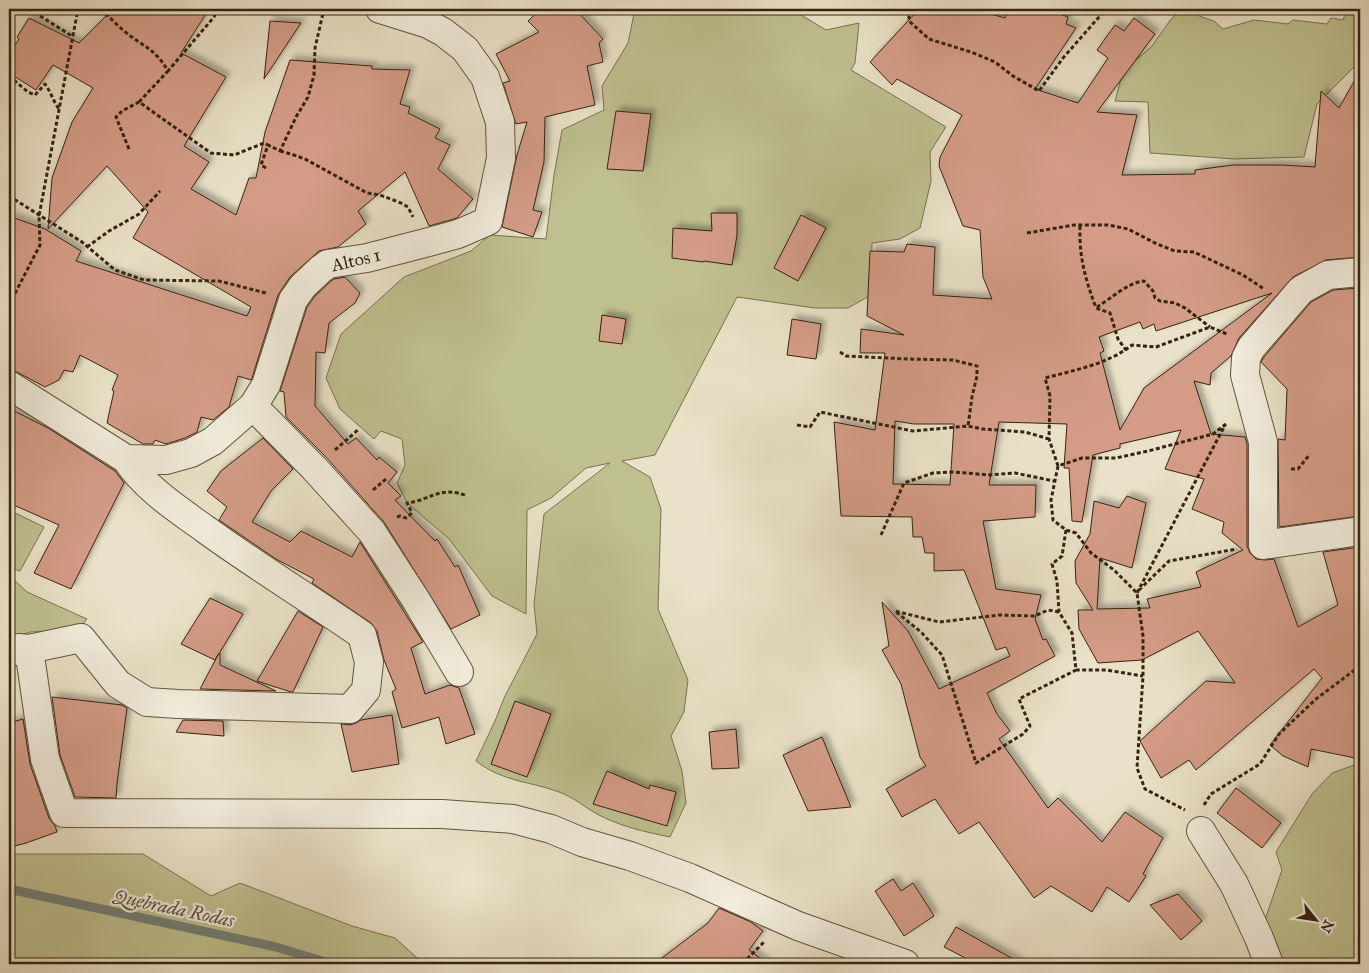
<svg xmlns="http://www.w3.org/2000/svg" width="1369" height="973" font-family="'IM FELL Great Primer',serif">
	<defs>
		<filter id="shadow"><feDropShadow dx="4.5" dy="-4.5" stdDeviation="2.5" flood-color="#0004"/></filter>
	</defs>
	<rect width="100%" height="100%" fill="#eae2c8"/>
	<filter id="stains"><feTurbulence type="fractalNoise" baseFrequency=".004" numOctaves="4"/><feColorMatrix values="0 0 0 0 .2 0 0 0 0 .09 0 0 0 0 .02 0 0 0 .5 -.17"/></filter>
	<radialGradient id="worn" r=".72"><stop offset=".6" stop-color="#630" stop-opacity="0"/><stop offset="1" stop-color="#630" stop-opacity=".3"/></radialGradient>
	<!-- green -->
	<path fill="#bfc090" stroke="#7a7250" d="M635 9H791L826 30 859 23 855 63 851 70 946 127 930 152 931 181 920 228 900 239 872 243 871 295 848 308H815L737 297 655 455 622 461 650 477 661 509 658 609 688 680 684 712 671 736 682 771 686 803 670 837C645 832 619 826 597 814 586 808 576 799 564 794 533 781 504 783 476 761L495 721 505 696 537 634 534 604 544 514 610 463 586 468 551 498 527 510 526 614 492 596 449 539 407 503 397 483 405 465 402 439 381 431 374 439 340 409 326 378 341 334 404 277 471 251 490 235 546 239 554 175 562 130 604 110 602 86 628 43Z
		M1182 9H1199V16L1214 21 1223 29 1254 20 1288 24 1293 20 1327 24 1331 18 1343 20 1347 9H1360V61L1317 104 1304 157 1234 159 1150 153 1148 102 1115 101 1123 71 1152 46 1171 19Z
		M9 510 44 527 20 571 9 567Z
		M9 575 27 592 87 619 78 630 30 632 9 639Z
		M1360 763V964H1274L1264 923 1282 870 1276 852 1312 794 1332 773Z
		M9 854H143L211 896 240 883 352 926 395 938 424 964H9Z"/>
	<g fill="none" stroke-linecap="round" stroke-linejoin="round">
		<!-- stream -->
		<path stroke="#727f78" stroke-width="9" d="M9 889 276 947 332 964"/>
	</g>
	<!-- building -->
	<path fill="#d49c87" stroke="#362310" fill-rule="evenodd" filter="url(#shadow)" d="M113 9H209L181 53 226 77 184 146 209 162 191 189 236 215 249 178H256L265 132 290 60 372 66V69L410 70 400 104 410 107 408 113 440 129 435 138 450 145 438 169 473 199 457 218 429 226 405 172 358 211 366 224 338 247 319 251 290 277 278 295 252 378 251 380 238 376 229 407 213 420 201 417 197 432 185 438 166 444 155 440 153 444H143L107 423 114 391 112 390 118 375 80 355 73 372 64 370 59 380 45 387 17 372 9 370V216L45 229 81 251 76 261 247 316 251 307 133 238 148 212 107 166 48 229 52 178 72 122 93 88 53 65 36 90 9 73V54L19 39 17 37 29 18 79 43Z
		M541 9H575L603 39 599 43 603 62 587 66 595 105 545 117 544 162 533 210 542 212 533 237 502 227 517 155 527 122 516 124 503 83 510 81 496 54 539 32 528 21Z
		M919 9H974L1005 18 1009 10 1057 13 1068 17 1066 24 1076 28 1035 89 1078 103 1108 58 1097 50 1115 25 1124 31 1134 18 1155 34 1097 112 1137 115 1122 175 1195 174V170L1233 165H1282L1315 167 1321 91 1339 108 1360 71V257L1326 260 1293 277 1239 338 1231 356 1211 373 1210 385 1194 381 1211 434 1245 437 1247 444V546L1250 553 1256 559 1265 560 1274 559 1298 627 1338 605 1323 552 1360 547V759L1311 749 1308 767 1283 756 1270 745 1322 678 1314 669 1196 770 1189 760 1161 778 1140 741 1206 681 1235 683 1198 631 1142 660 1098 663 1079 629 1078 610H1093L1076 583 1075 561 1090 534 1094 501 1119 508 1127 496 1146 503 1132 568 1100 558 1097 609 1150 608 1147 599 1201 587 1196 572 1243 550 1222 533 1224 522 1192 509 1204 479 1165 469 1181 430 1120 444V448L1093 455 1082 522 1072 521 1069 468H1064L1067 424 999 422 989 485H1036L1035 517 983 521 996 589 1041 595 1035 619 1043 640 1046 639 1055 656 987 693 997 714 1010 731 999 739 1048 808 1058 798 1102 842 1125 812 1163 838 1143 874 1146 876 1129 902 1107 887 1092 912 1051 886 1034 898 979 822 959 834 935 799 902 817 886 789 926 766 920 757 901 684 882 650 889 646 882 602 908 631 939 689 1010 656 1006 647 996 650 964 570 934 571V553H925L922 537H913L912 517 841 516 834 422 875 430 885 353H860L861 329 904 335 867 316 870 251 904 252 907 244 935 247 933 295 992 299 983 277 980 230 963 226 939 166 940 157 962 115 897 79 892 85 870 62ZM1272 293 1144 388 1120 430 1100 353 1104 351 1099 337 1140 322 1143 329 1154 324 1156 331ZM895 421 914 424H954L950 485 893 484Z
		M270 21 301 23 264 79Z
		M616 111 651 114 643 171 607 169Z
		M711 213H737V235L732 265 704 261 703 262 672 258 673 228 712 231Z
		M801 215 826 228 798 281 774 268Z
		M345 277 360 293 355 303 329 323 325 353 316 352 315 406 348 444 356 438 377 460 379 457 397 472 388 483 401 496 395 500 435 541 437 539 455 567 458 565 480 615 451 629 384 522 326 457 286 417 284 392 280 391 307 307 315 296 331 281 334 279Z
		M1360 288V516L1279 527 1278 439 1285 440 1287 389 1261 362 1264 357 1311 302 1333 290Z
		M602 315 626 319 622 344 599 341Z
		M792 319 821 324 816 359 787 355Z
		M9 403 13 406 10 409 48 428 115 471 124 483 71 589 34 573 59 525 9 503Z
		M263 438 293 469 271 491 252 522 290 542 301 531 352 557 360 542 423 642 411 648 425 694 450 685 459 688 475 734 446 744 439 717 402 728 392 692 396 689 384 660 377 631 371 623 312 583 314 579 276 559 219 520 227 507 207 491 221 471Z
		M210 598 243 614 220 652V665L276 691 200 689 219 653 215 660 181 644Z
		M298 611 323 627 293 692H291L257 681Z
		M52 697 122 705 127 708 117 783 116 798 75 797 60 755Z
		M515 701 551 714 527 777 491 764Z
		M392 715 399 764 352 772 341 724 350 725 356 723 361 720Z
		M23 719 30 764 49 818 55 826 57 832 23 844 9 847V723Z
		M183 720 223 721 224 736 176 732Z
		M736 729 739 768 712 769 709 732Z
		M822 737 828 752 851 807 808 811 783 755Z
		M607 771 649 789 650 785 676 792 667 826 593 804Z
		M1236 788 1281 823 1262 848 1217 813Z
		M893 879 901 891 913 883 934 916 904 936 875 891Z
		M1178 894 1202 921 1181 940 1150 905Z
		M719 908 751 922 763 931 749 950 768 964H654L708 923Z
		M956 927 1022 964H977L944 947Z"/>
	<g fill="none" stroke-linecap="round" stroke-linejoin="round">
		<!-- minor casing -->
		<g stroke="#63533e" stroke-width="30">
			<path id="minor" d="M1360 272 1328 275 1301 290 1251 348 1246 358 1245 375 1263 442V545L1360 531
				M9 385 126 459 166 460 191 453 213 441 253 406 266 385 293 300 303 286 321 269 328 264 367 258 425 243 458 234 488 221 501 158 500 122 485 77 465 49 443 32 428 24 380 9
				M253 406 314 468 372 532 416 600 459 672
				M29 649 45 759 64 813 442 814 513 819 551 829 582 842 630 856 690 878 798 926 905 964
				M9 653 18 648 29 649 81 638 118 684 147 702 178 704 350 709 366 690 369 662 362 635C310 599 256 566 205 529 176 508 146 489 126 459
				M1201 831 1234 884 1259 938 1269 964"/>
		</g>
		<!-- path -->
		<path stroke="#362310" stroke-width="3" stroke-dasharray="4 2.5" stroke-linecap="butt" d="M29 9 72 36
			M101 9C108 16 116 24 124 31 143 47 154 47 168 71L214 17 217 9
			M909 9V21L929 39 971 52 995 62 1013 76 1039 91 1063 58 1106 9
			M9 76 28 92 35 95 45 84C51 92 53 101 59 109
			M139 102 168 71
			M129 149 116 117 122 111 139 102 211 153 234 155 264 143 268 145
			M280 151 291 154 305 159 367 193 380 195 401 203 408 207 413 217
			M266 168 261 165 268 145 280 151 296 117 308 97 314 75 315 48 324 9
			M9 196 82 242 115 270 144 280 219 281 266 293
			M1080 226C1079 257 1085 278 1096 308L1110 313 1118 339 1126 350
			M1027 233 1074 225H1108L1128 229 1157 244 1175 251 1194 252 1243 275 1264 289
			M87 247 109 231 139 214 160 191
			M9 305 40 245 39 216 78 9
			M1097 307C1110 299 1129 282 1144 281L1153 291 1155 298 1160 301 1175 303 1185 308 1210 327
			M840 352 846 356 908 359 953 360 977 366V376L972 397 968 426
			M1226 424 1213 434 1148 451 1116 458H1082L1058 466 1049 439 1050 396 1045 378C1075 370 1108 364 1132 345L1156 347 1210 327 1227 334
			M797 425 810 427 820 412 913 431 968 426 983 429 1025 432 1049 439
			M335 450 359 429
			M1058 466 1051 500 1053 520 1066 530 1076 533 1091 553 1114 570 1137 593 1143 636V676L1137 768 1145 789 1185 810
			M1291 469H1298L1310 454
			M373 490 386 479
			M397 517 400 516 406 518 412 513 407 503C432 500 439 485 467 496
			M1066 530 1062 556 1052 564 1057 581 1059 612 1072 633 1076 670H1106L1143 676
			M881 535 904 483 933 473 953 472 990 475 1015 473 1054 481
			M1139 590 1169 561 1237 549
			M1137 593 1225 425
			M1059 612 1048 610 1035 616 999 615 939 622 895 611 921 632 942 655 976 763 1023 734 1030 726 1019 699 1076 670
			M1204 805 1211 794 1260 764 1279 734 1316 699 1360 666
			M729 964 734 960 747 959 764 942"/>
		<!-- minor -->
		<use href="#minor" stroke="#f1ecdb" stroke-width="28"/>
	</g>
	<g text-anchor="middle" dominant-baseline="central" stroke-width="4.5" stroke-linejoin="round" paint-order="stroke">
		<!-- street labels -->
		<g font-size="18" fill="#362310" stroke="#f1ecdb">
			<text transform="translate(356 260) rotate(-13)">Altos 1</text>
		</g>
		<!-- water labels -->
		<g font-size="19" font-style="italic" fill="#545144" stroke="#f1ecdb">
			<text transform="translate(174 908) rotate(12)">Quebrada Rodas</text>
		</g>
	</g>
	<!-- margin -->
	<rect width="1369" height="973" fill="none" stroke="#eae2c8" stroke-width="30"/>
	<rect x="10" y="10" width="1349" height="953" fill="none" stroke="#362310" stroke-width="2.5"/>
	<rect x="15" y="15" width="1339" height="943" fill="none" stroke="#362310"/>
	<!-- north arrow -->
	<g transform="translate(1316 920) rotate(120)" stroke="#f1ecdb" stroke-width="4" paint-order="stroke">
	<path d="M0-4L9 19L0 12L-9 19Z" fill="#362310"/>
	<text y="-8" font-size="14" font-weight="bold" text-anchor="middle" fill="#362310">N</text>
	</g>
	<rect width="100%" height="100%" filter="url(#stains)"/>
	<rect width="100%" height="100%" fill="url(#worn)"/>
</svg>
